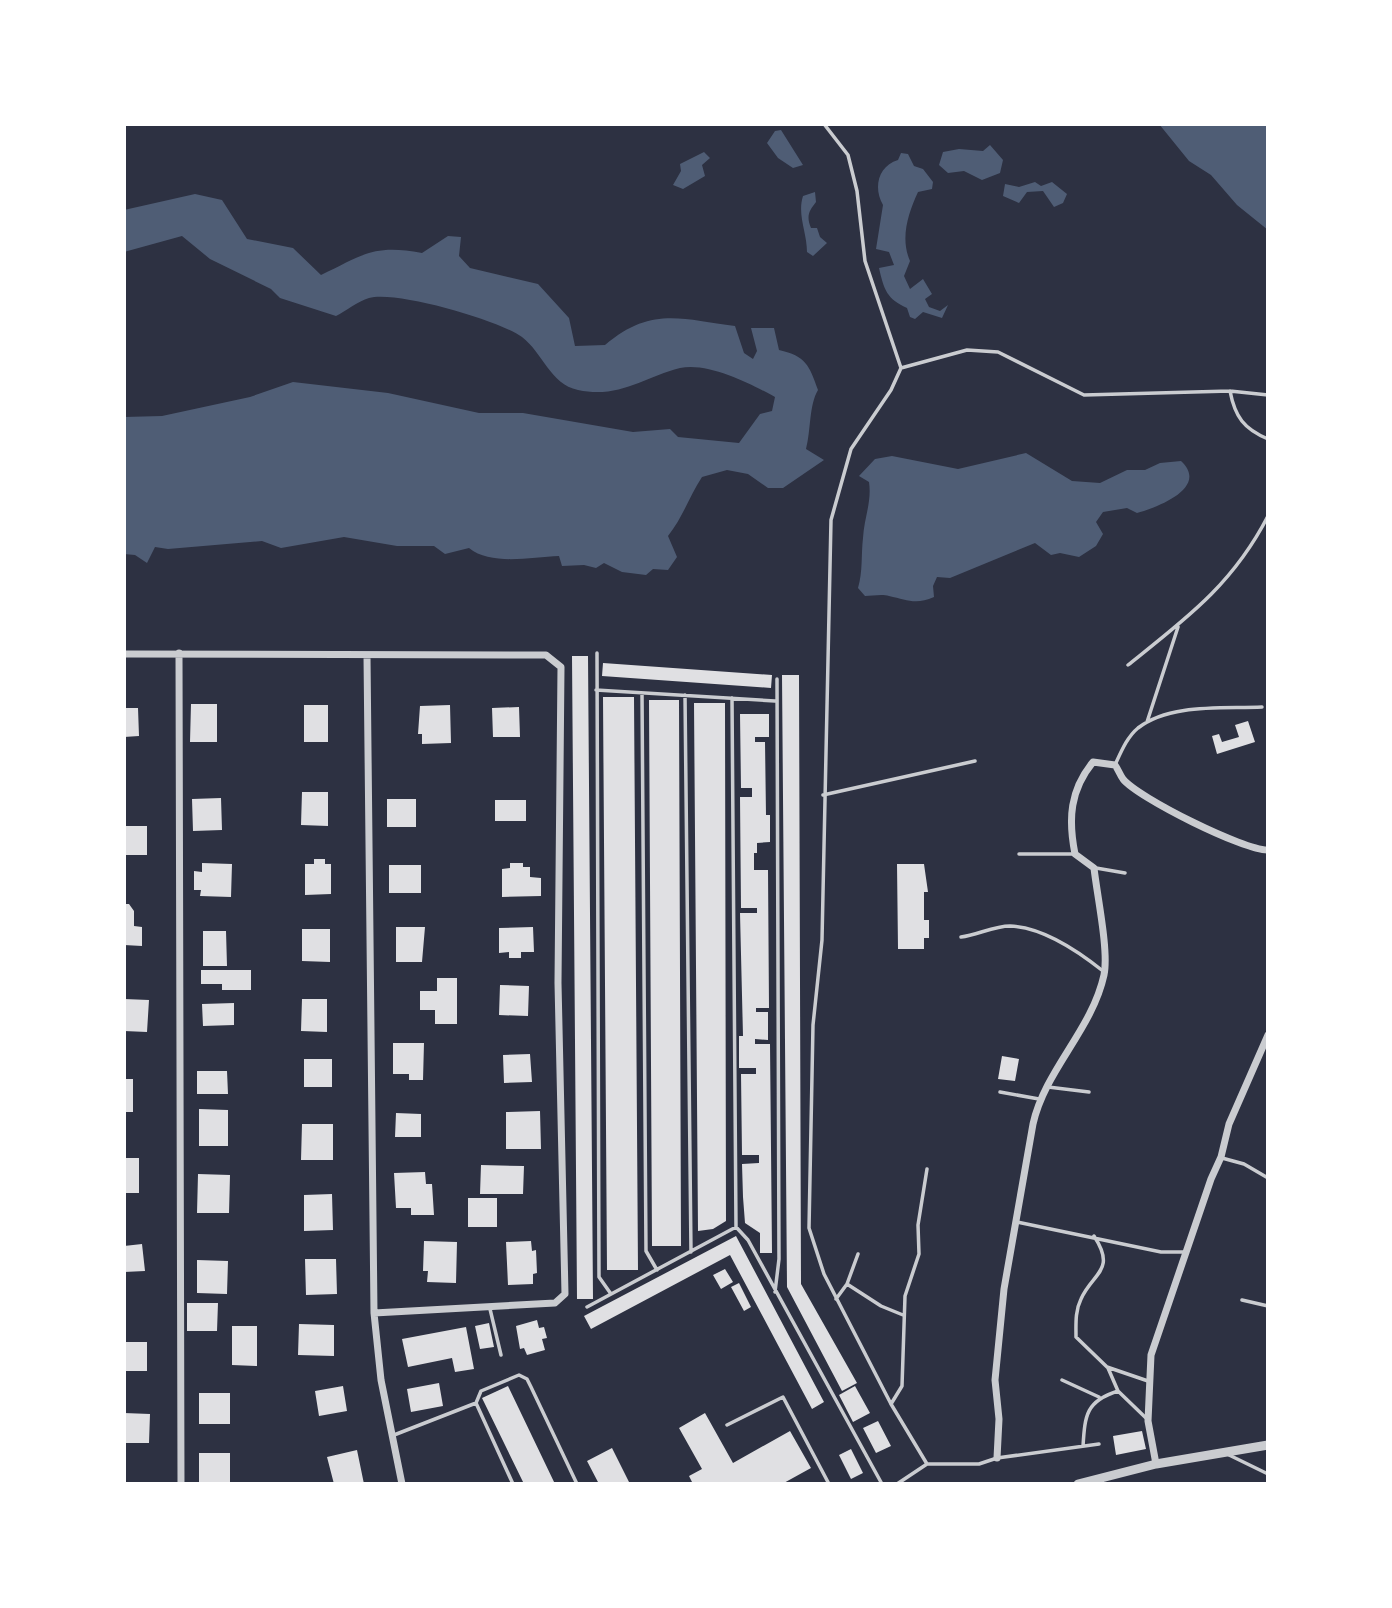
<svg xmlns="http://www.w3.org/2000/svg" width="1392" height="1608" font-family="'Libre Baskerville',serif">
	<rect width="100%" height="100%" fill="#2d3142"/>
	<!-- water -->
	<path fill="#4f5d75" d="M1159 124H1268V230L1237 205 1211 175 1189 161Z
		M781 130 803 165 793 168 778 158 767 143 775 131Z
		M990 145 1003 160 1000 173 982 180 964 171 948 173 939 165 943 152 959 149 983 151Z
		M704 152 710 158 702 165 705 176 683 189 673 185 681 171 680 164Z
		M901 153 908 154 914 166 923 169 933 182 932 189 918 192C908 214 900 238 910 261L904 276 910 289 923 279 932 294 925 299 929 307 940 311 948 305 942 318 923 312 915 319 910 317 907 308C887 299 884 290 879 268L894 265 889 252 876 249 883 205C873 188 878 166 898 160Z
		M1035 182 1041 186 1052 182 1067 194 1063 203 1054 207 1043 191 1027 192 1019 203 1003 196 1005 184 1019 187Z
		M815 192 816 202C809 211 806 216 811 228H817L820 237 827 243 813 256 807 252C807 232 797 215 803 196Z
		M195 194 222 200 247 239 293 248 321 275C363 255 373 244 422 253L448 236 461 237 459 256 470 268 538 284 569 318 575 346 605 345C651 306 681 319 735 326L744 353 753 359 757 351 751 328H774L779 350C806 356 809 365 818 390 809 405 811 430 806 449L824 460 783 488H768L748 474 727 470 702 477C689 497 683 517 668 536L677 557 668 570 653 569 646 575 622 572 604 563 596 568 584 565 562 566 559 556C531 557 491 566 469 548L445 554 434 546H397L344 537 281 548 262 541 168 549 155 547 147 563 135 555 124 554V417L162 416 250 397 293 382 388 393 479 413H523L633 432 670 429 678 437 739 443 760 414 772 411 775 397C751 384 709 362 680 368 644 377 619 399 578 390 550 384 543 353 522 337 499 320 395 290 369 298 358 301 346 311 336 316L280 298 271 289 210 259 182 236 124 252V210Z
		M1026 453 1072 481 1100 483 1127 470H1145L1160 463 1181 461C1210 488 1156 508 1137 513L1127 508 1103 512 1096 522 1103 534 1096 546 1079 557 1060 553 1051 555 1035 543 950 578 937 577 933 586 934 597C916 605 907 600 889 596 882 594 872 596 865 596L858 588C863 571 861 555 863 538 864 518 872 502 869 482L859 476 875 459 892 456 958 469Z"/>
	<!-- building -->
	<path fill="#e0e0e3" d="M572 656H588L593 1299H577Z
		M603 663 772 675 771 688 602 676Z
		M782 675H799L801 1284 857 1383 842 1391 787 1287Z
		M603 697H634L638 1270H607Z
		M649 700H679L681 1246H652Z
		M694 703H725L726 1221 713 1229 698 1231Z
		M191 704H217V742H190Z
		M304 705H328V742H304Z
		M450 705 451 743 422 744V734H418L420 706Z
		M519 707 520 737H493L492 708Z
		M124 708H138L139 736 124 737Z
		M740 714H769V737H755V742H765L766 815H770V842L757 843V853H754V870H768L769 1008H756V1012H768V1040L755 1039V1044H770L772 1253H760V1233L745 1223 743 1197 742 1164 759 1163V1155H742L741 1074H756V1068H739V1036H743L740 913H757V908H741L740 797H752V788H741Z
		M1248 721 1255 742 1217 754 1212 736 1219 734 1222 742 1239 737 1235 725Z
		M302 792H328V826L301 825Z
		M221 798 222 830 193 831 192 799Z
		M387 799H416V827H387Z
		M495 800H526V821H495Z
		M124 826H147V855H124Z
		M314 859H325V864H331V894L305 895V864H314Z
		M202 863 232 864 231 897 200 896 201 890H194V871L202 872Z
		M510 863H523V867H530V877L541 878V896L502 897V869L510 868Z
		M897 864H924L928 892H924V920H929V938H924V949H898Z
		M389 865H421V893H389Z
		M124 904H129L134 911V926L142 927V946L124 945Z
		M396 927H425L422 962H396Z
		M533 927 534 952H521V958H509V952L499 953V928Z
		M302 929H330V962L302 961Z
		M203 931H226L227 966H203Z
		M201 970H251V990H222V984H201Z
		M437 978H457V1024H435V1010H420V991H437Z
		M500 985 529 986 528 1016 499 1015Z
		M124 999 149 1000 147 1032 124 1031Z
		M302 999H327V1032L301 1031Z
		M234 1003V1025L203 1026 202 1004Z
		M393 1043H424L423 1080H409V1074H393Z
		M530 1054 532 1082 504 1083 503 1055Z
		M1002 1056 1019 1059 1015 1081 998 1079Z
		M304 1059H332V1087H304Z
		M197 1071H227L228 1094H197Z
		M124 1079H133V1112H124Z
		M199 1109 228 1110V1146H199Z
		M540 1111 541 1149H506V1112Z
		M396 1113 421 1114V1137H395Z
		M302 1124H333V1160H301Z
		M124 1158H139V1193H124Z
		M481 1165 524 1166 523 1194H480Z
		M425 1172 426 1184H432L434 1215H411V1208H396L394 1173Z
		M198 1174 230 1175 229 1213H197Z
		M332 1194 333 1230 304 1231V1195Z
		M468 1198H497V1227H468Z
		M736 1236 824 1402 812 1409 730 1255 591 1329 584 1316Z
		M424 1241 457 1242 456 1283 427 1282 428 1271H423Z
		M531 1241 532 1251 536 1250 537 1273 533 1274V1284L508 1285 506 1242Z
		M142 1244 145 1271 124 1272V1246Z
		M305 1259H336L337 1294 306 1295Z
		M197 1260 228 1261 227 1294 197 1293Z
		M725 1269 733 1282 721 1289 713 1275Z
		M739 1283 751 1307 744 1311 731 1287Z
		M187 1303H218L217 1331H187Z
		M537 1320 539 1328 544 1327 547 1338 542 1339 545 1350 527 1355 524 1348 520 1349 516 1326Z
		M489 1323 494 1347 480 1349 475 1326Z
		M299 1324 334 1325V1356L298 1355Z
		M232 1326H257V1366L232 1365Z
		M466 1327 474 1369 455 1372 452 1358 408 1367 402 1339Z
		M124 1342H147V1371H124Z
		M439 1383 443 1406 411 1412 407 1389Z
		M343 1386 347 1411 319 1416 315 1391Z
		M508 1386 555 1484H524L482 1398Z
		M855 1386 870 1413 853 1422 839 1395Z
		M199 1393H230V1424H199Z
		M124 1413 150 1414 149 1443H124Z
		M705 1413 733 1463 790 1431 811 1468 782 1484H693L689 1476 702 1469 679 1428Z
		M878 1421 891 1446 876 1453 863 1428Z
		M1142 1431 1146 1449 1116 1455 1113 1436Z
		M612 1448 630 1484H599L587 1461Z
		M851 1449 863 1473 851 1479 839 1455Z
		M357 1450 364 1484H334L327 1457Z
		M199 1453H230V1484H199Z"/>
	<g fill="none" stroke-linecap="round" stroke-linejoin="round">
		<!-- service -->
		<path stroke="#caccd0" stroke-width="3.5" d="M824 124 848 155 857 191 865 261 901 368 891 390 851 449 831 520 822 940 813 1025 809 1228 824 1274 891 1404 927 1464
			M901 368 967 350 998 352 1084 395 1230 391 1268 395
			M1230 391C1235 417 1244 429 1268 439
			M597 653 599 1277 611 1294
			M1128 665C1187 618 1233 584 1268 516
			M596 690 775 701
			M642 693 646 1251 657 1270
			M685 695 691 1252
			M732 698 736 1227
			M1147 722 1178 627
			M1115 765C1121 752 1127 737 1138 728 1170 703 1224 709 1262 707
			M823 795 975 761
			M1019 854H1073
			M1096 868 1125 873
			M961 937C977 935 994 926 1010 926 1043 927 1078 951 1103 971
			M1048 1087 1089 1092
			M1000 1092 1039 1099
			M1222 1158 1244 1164 1268 1178
			M1017 1222 1161 1252H1186
			M1094 1236C1117 1271 1092 1273 1081 1299 1075 1311 1076 1324 1076 1337L1107 1367 1148 1381
			M847 1284 881 1306 903 1315
			M775 1292 779 1259 777 679
			M836 1299 847 1284 858 1254
			M1242 1300 1268 1306
			M587 1307 736 1227 748 1240 882 1484
			M490 1309 501 1355
			M1108 1368 1118 1391 1147 1419
			M1062 1380 1099 1397
			M476 1403 513 1484
			M891 1404 902 1386 905 1296 919 1254 918 1225 927 1169
			M727 1425 783 1397 829 1484
			M394 1435 476 1403 481 1391 519 1375 527 1379 531 1387 577 1484
			M1083 1446C1085 1415 1086 1401 1118 1391
			M1227 1454 1268 1474
			M897 1484 927 1464H979L997 1458 1099 1444"/>
		<!-- minor -->
		<path stroke="#caccd0" stroke-width="7" d="M179 653 181 1484
			M124 654 546 655 561 667 558 983 565 1294 555 1303 374 1313
			M367 656 374 1313 381 1380 402 1484
			M997 1458 999 1419 995 1380 1004 1289 1033 1124C1045 1070 1092 1030 1104 975 1109 951 1097 895 1094 868L1075 854C1068 819 1070 790 1093 762L1115 765C1118 769 1120 775 1123 779 1138 798 1245 851 1268 850
			M1156 1464 1148 1421 1151 1355 1211 1179 1221 1157 1229 1124 1268 1035"/>
		<!-- tertiary -->
		<path stroke="#caccd0" stroke-width="9" d="M1078 1484 1156 1464 1268 1445"/>
	</g>
	<!-- border -->
	<rect width="1392" height="1608" fill="none" stroke="#ffffff" stroke-width="252"/>
</svg>
